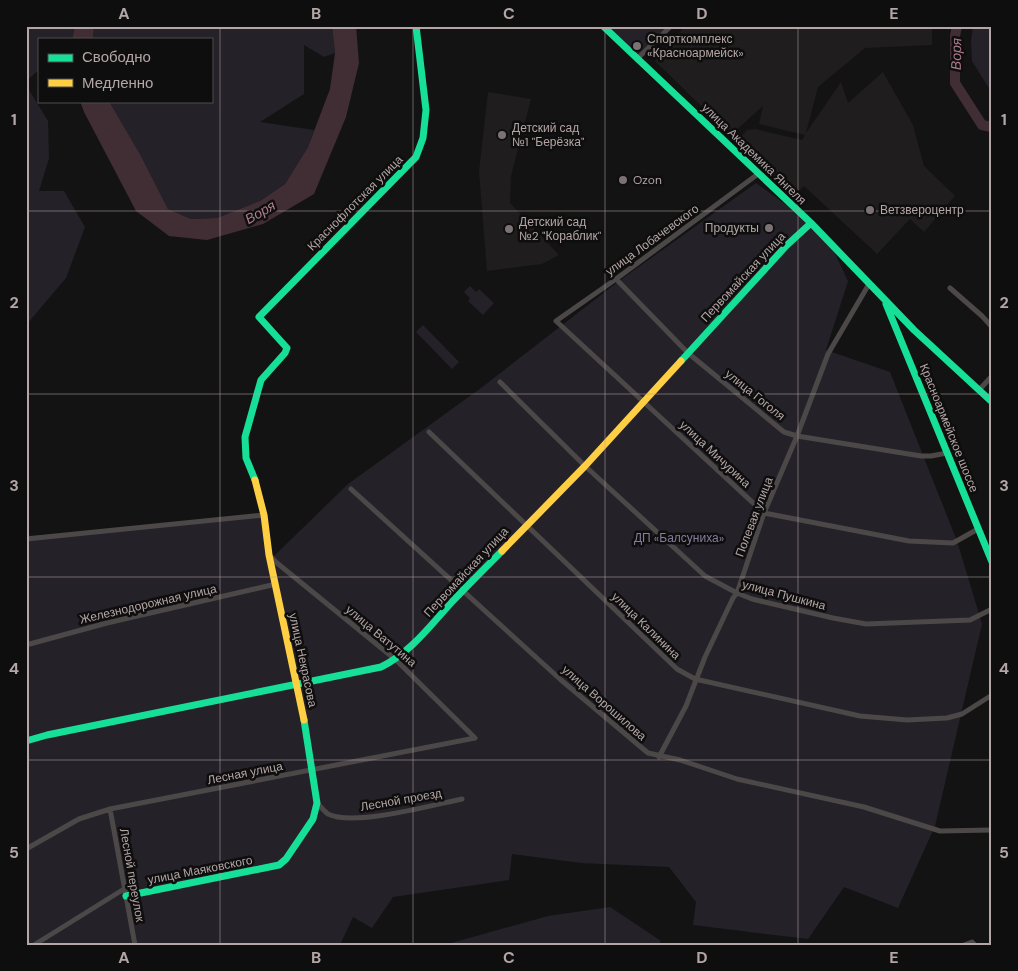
<svg xmlns="http://www.w3.org/2000/svg" width="1018" height="971" font-family="'DM Sans',sans-serif">
	<rect width="100%" height="100%" fill="#141313"/>
	<!-- built -->
	<path fill="#1f1d1d" d="M685 26H932V45L865 48 818 87 806 133 841 82 848 103 883 72 913 125 924 166 955 196 924 232 910 219 877 254 804 186 794 195 741 146 738 140 747 130 755 129 802 140 805 135 759 124 763 106 733 133 728 132 655 61Z
		M488 92 531 99 511 176 510 203 559 255 542 264 487 271 479 171Z"/>
	<!-- green -->
	<path fill="#242129" d="M26 26H75L72 39H39V70L26 81Z
		M94 26H332L335 53 324 57 304 45V94L260 122 314 130 308 147 285 184 260 201 217 218 191 219 168 209 141 156 109 101H211V39H93Z
		M603 26H671L637 59Z
		M973 26H992V93L972 61 971 41Z
		M26 85 48 121 49 158 39 191H64L85 227 66 278 27 324Z
		M756 183 811 223 831 245 848 281 826 350 890 372 957 541 982 624 935 826 898 908 844 887 808 939 693 925 696 902 669 867 581 863 512 854 509 880 393 897 372 928 353 917 340 945H26V536L93 532 262 514 273 557 348 484 481 388 619 281Z
		M470 286 476 292 479 289 494 303 483 315 468 301 470 298 464 292Z
		M423 325 459 362 452 369 416 332Z
		M610 907 661 941 657 945H444L548 916Z"/>
	<!-- water -->
	<path fill="#402e34" d="M75 26H94L93 39H72Z
		M332 26H356L359 63 346 117 314 194 263 224 207 240 169 236 136 211 84 112 80 101H109L141 156 168 209 191 219 217 218 260 201 285 184 308 147 330 89 335 53Z"/>
	<g fill="none" stroke-linecap="round" stroke-linejoin="round">
		<!-- river -->
		<path stroke="#402e34" stroke-width="10" d="M957 26 955 36V83L982 125 992 127"/>
		<!-- street -->
		<path stroke="#4c4848" stroke-width="5" d="M637 59 671 26
			M758 174 616 279 556 321 764 513 909 541 953 543 978 529
			M616 279 688 353 784 432 797 436 921 456H931L947 453
			M950 288 982 316 992 327
			M500 382 585 466 705 576 737 593 752 599 833 618 866 624 970 620 992 609
			M979 390 992 376
			M429 432 677 669 695 679 860 716 907 720 947 718 962 714 992 695
			M351 489 561 680 648 753 680 760 737 779 864 807 940 831 992 830
			M26 539 264 515
			M270 556 277 563 396 660 475 738
			M26 645 107 623 276 584
			M659 757 686 706 705 657 733 598 737 593 764 513 797 436 828 354 869 284
			M317 803C320 806 324 811 328 814 354 827 432 805 462 799
			M110 809 135 945
			M26 849 79 819 110 809 475 738
			M34 945 124 889
			M964 945 972 942 975 945"/>
		<!-- fast -->
		<path stroke="#16e098" stroke-width="7" d="M603 26 811 223 914 330 992 402
			M886 304 992 562
			M681 361 786 246 811 223
			M255 480 246 458 245 437 261 380 285 353 287 348 259 317 416 157 423 138 426 110 416 26
			M26 741 47 735 381 667C410 653 430 626 451 603 468 585 485 568 502 551
			M126 896 279 865 286 859 313 819 317 803 304 720"/>
		<!-- slow -->
		<path stroke="#ffcf43" stroke-width="7" d="M255 480 264 515 269 555 304 720
			M502 551 585 466 681 361"/>
	</g>
	<!-- grid -->
	<path fill="none" stroke="#b4a5a6" stroke-width="1" stroke-opacity="0.55" d="M220 26V945M413 26V945M605 26V945M798 26V945M26 211H992M26 394H992M26 577H992M26 760H992"/>
	<!-- markers -->
	<g fill="#7c7273" stroke="#0f0e0e" stroke-width="2">
		<circle cx="637" cy="46" r="5"/>
		<circle cx="502" cy="135" r="5"/>
		<circle cx="623" cy="180" r="5"/>
		<circle cx="870" cy="210" r="5"/>
		<circle cx="769" cy="228" r="5"/>
		<circle cx="509" cy="229" r="5"/>
	</g>
	<g text-anchor="middle" dominant-baseline="central" stroke-width="5" stroke-linejoin="round" paint-order="stroke">
		<!-- poi labels -->
		<g font-size="12" fill="#b4a5a6" stroke="#0f0e0e" text-anchor="start">
			<text x="647" y="39">Спорткомплекс<tspan x="647" dy="14">«Красноармейск»</tspan></text>
			<text x="512" y="128">Детский сад<tspan x="512" dy="14">№1 "Берёзка"</tspan></text>
			<text x="633" y="180">Ozon</text>
			<text x="880" y="210">Ветзвероцентр</text>
			<text x="519" y="222">Детский сад<tspan x="519" dy="14">№2 "Кораблик"</tspan></text>
			<text x="759" y="228" text-anchor="end">Продукты</text>
		</g>
		<!-- street labels -->
		<g font-size="12" fill="#b4a5a6" stroke="#0f0e0e">
			<text transform="translate(754 154) rotate(44)">улица Академика Янгеля</text>
			<text transform="translate(355 203) rotate(-45)">Краснофлотская улица</text>
			<text transform="translate(652 240) rotate(-36)">улица Лобачевского</text>
			<text transform="translate(743 277) rotate(-47)">Первомайская улица</text>
			<text transform="translate(755 395) rotate(39)">улица Гоголя</text>
			<text transform="translate(949 428) rotate(68)">Красноармейское шоссе</text>
			<text transform="translate(715 454) rotate(43)">улица Мичурина</text>
			<text transform="translate(754 517) rotate(-69)">Полевая улица</text>
			<text transform="translate(466 572) rotate(-47)">Первомайская улица</text>
			<text transform="translate(784 595) rotate(15)">улица Пушкина</text>
			<text transform="translate(148 604) rotate(-13)">Железнодорожная улица</text>
			<text transform="translate(646 626) rotate(44)">улица Калинина</text>
			<text transform="translate(381 636) rotate(40)">улица Ватутина</text>
			<text transform="translate(303 660) rotate(78)">улица Некрасова</text>
			<text transform="translate(604 703) rotate(41)">улица Ворошилова</text>
			<text transform="translate(245 773) rotate(-11)">Лесная улица</text>
			<text transform="translate(401 800) rotate(-10)">Лесной проезд</text>
			<text transform="translate(200 870) rotate(-11)">улица Маяковского</text>
			<text transform="translate(132 875) rotate(80)">Лесной переулок</text>
		</g>
		<!-- park labels -->
		<g font-size="12" fill="#867c9f" stroke="#0f0e0e">
			<text x="679" y="538">ДП «Балсуниха»</text>
		</g>
		<!-- water labels -->
		<g font-size="14" font-style="italic" fill="#af7c8b" stroke="#0f0e0e">
			<text transform="translate(956 54) rotate(-89)">Воря</text>
			<text transform="translate(260 212) rotate(-30)">Воря</text>
		</g>
	</g>
	<!-- border -->
	<rect width="1018" height="971" fill="none" stroke="#0f0e0e" stroke-width="55"/>
	<!-- legend -->
	<rect x="38" y="38" width="175" height="65" fill="#0f0e0e" stroke="#514a4b"/>
	<rect x="48" y="54" width="25" height="8" fill="#16e098" stroke="#514a4b"/>
	<text x="82" y="62" font-size="15" fill="#b4a5a6">Свободно</text>
	<rect x="48" y="79" width="25" height="8" fill="#ffcf43" stroke="#514a4b"/>
	<text x="82" y="88" font-size="15" fill="#b4a5a6">Медленно</text>
	<rect x="28" y="28" width="962" height="916" fill="none" stroke="#b4a5a6" stroke-width="2"/>
	<g font-size="16" text-anchor="middle" font-weight="bold" fill="#b4a5a6">
		<text x="124" y="19">A</text>
		<text x="316" y="19">B</text>
		<text x="509" y="19">C</text>
		<text x="702" y="19">D</text>
		<text x="894" y="19">E</text>
		<text x="14" y="125">1</text>
		<text x="1004" y="125">1</text>
		<text x="14" y="308">2</text>
		<text x="1004" y="308">2</text>
		<text x="14" y="491">3</text>
		<text x="1004" y="491">3</text>
		<text x="14" y="674">4</text>
		<text x="1004" y="674">4</text>
		<text x="14" y="858">5</text>
		<text x="1004" y="858">5</text>
		<text x="124" y="963">A</text>
		<text x="316" y="963">B</text>
		<text x="509" y="963">C</text>
		<text x="702" y="963">D</text>
		<text x="894" y="963">E</text>
	</g>
</svg>
